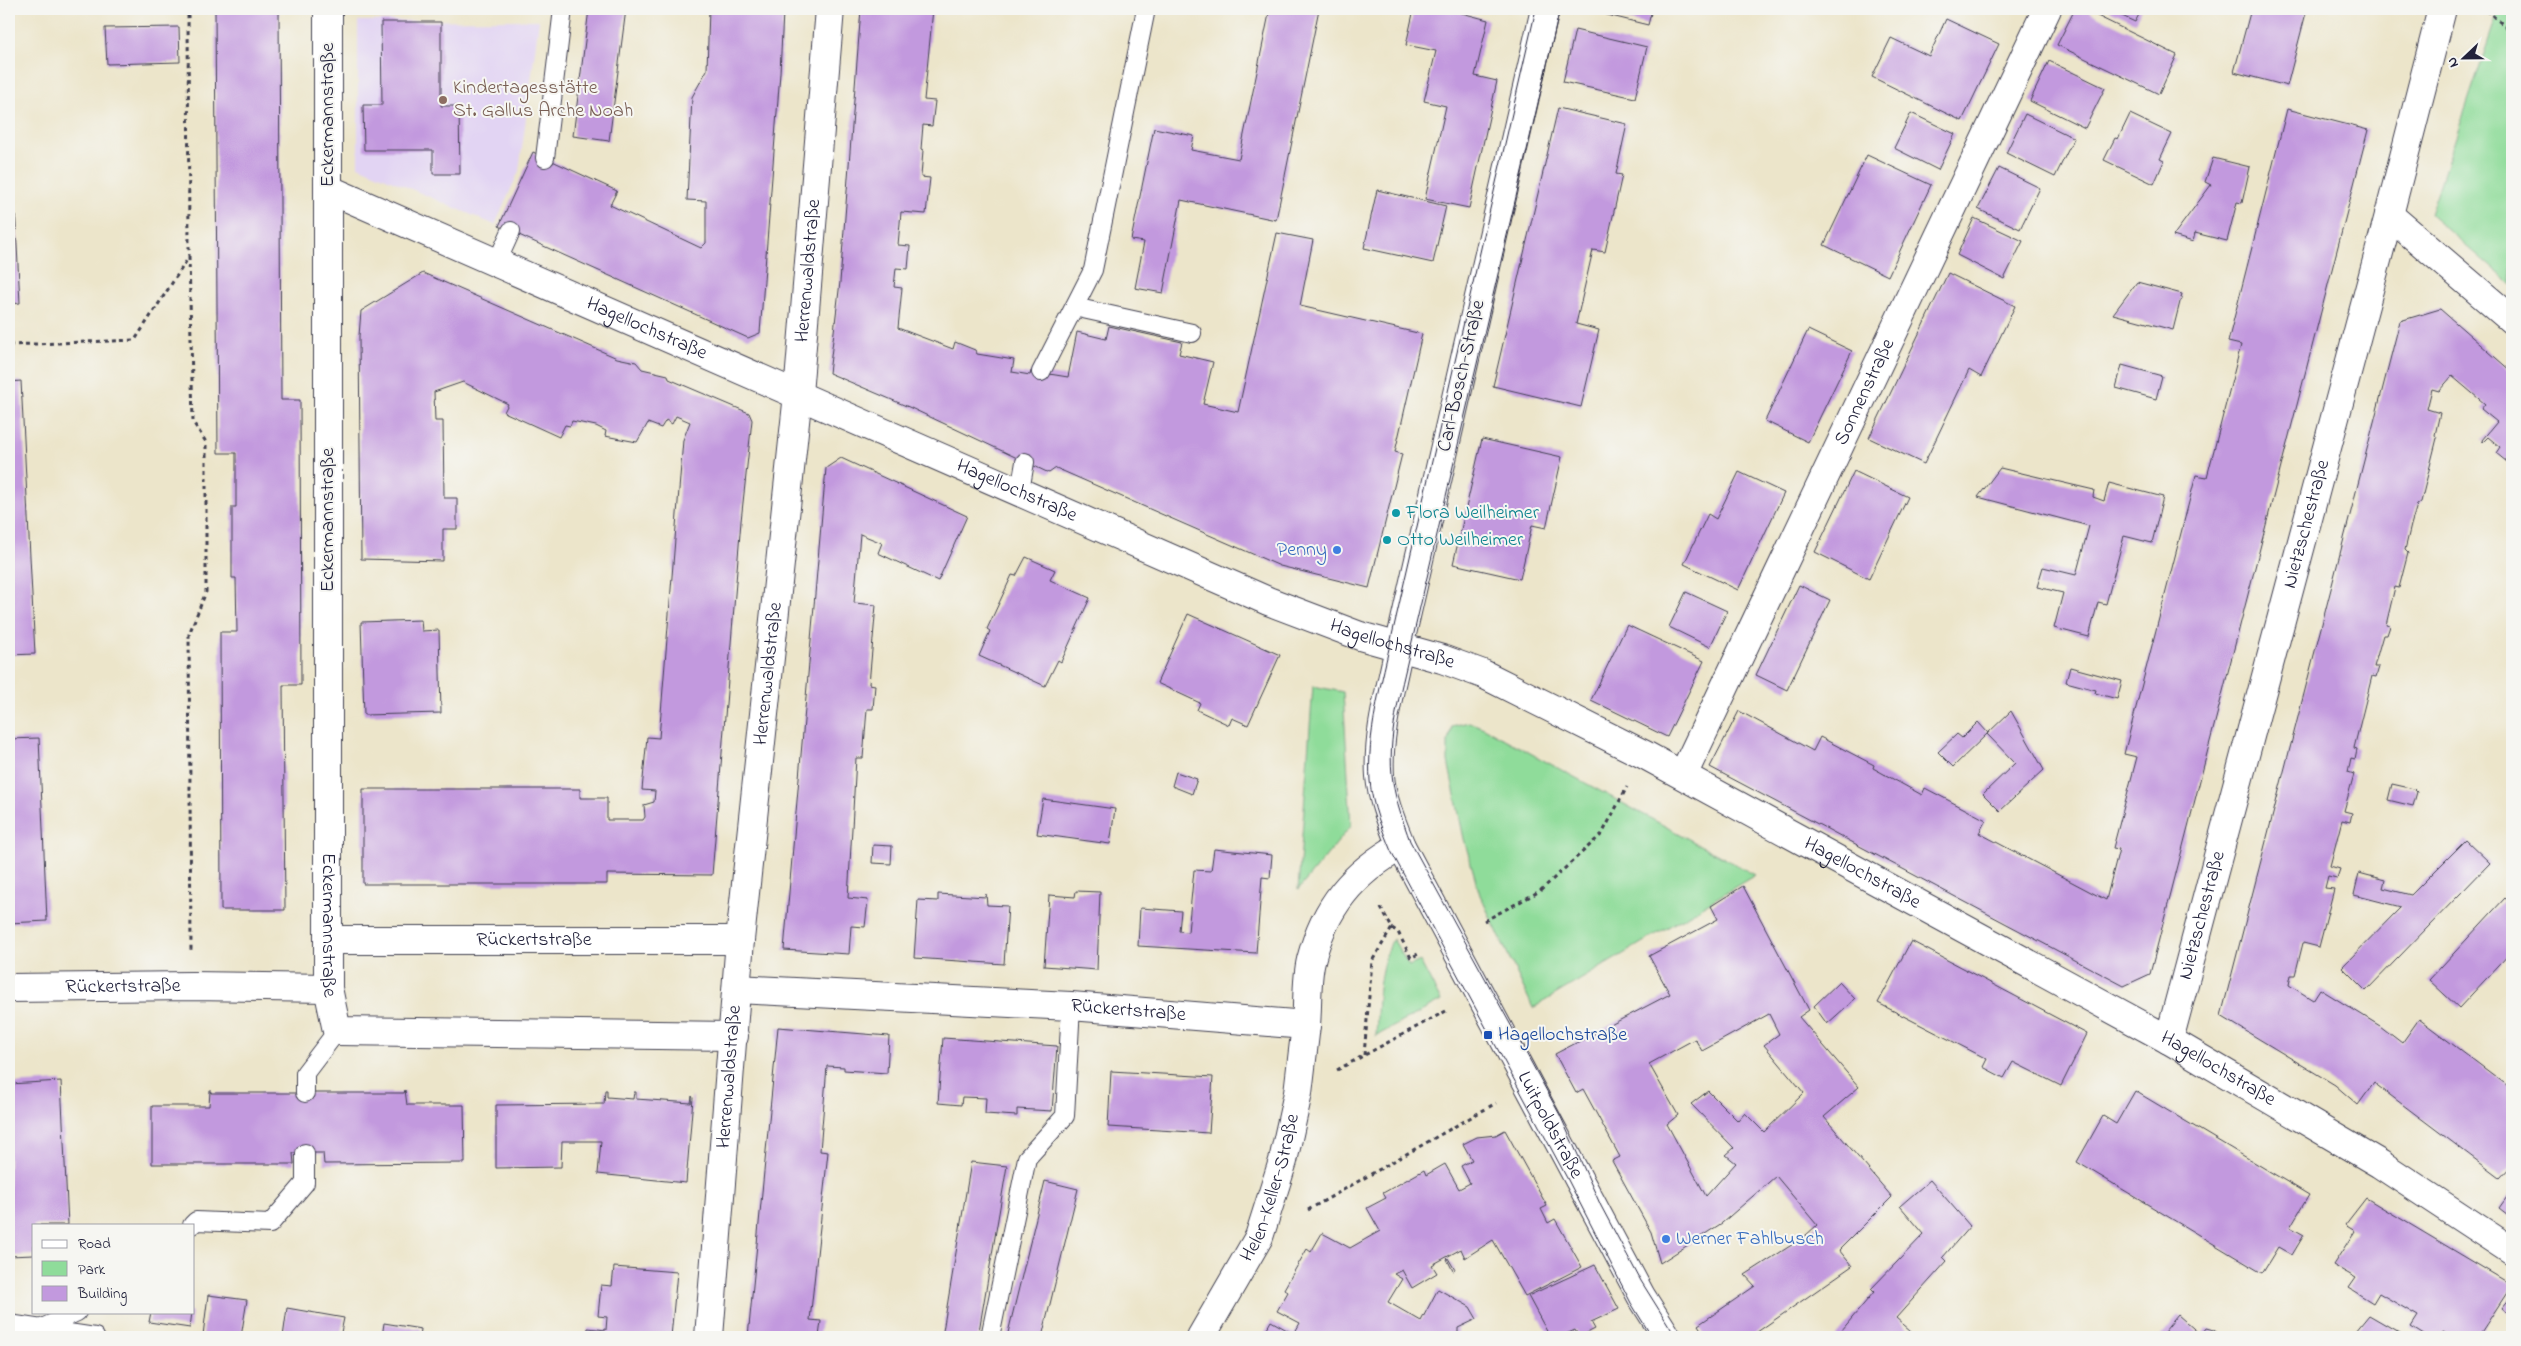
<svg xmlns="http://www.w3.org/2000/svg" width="2521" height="1346" font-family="'Indie Flower',sans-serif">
	<rect width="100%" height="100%" fill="#f6f6f2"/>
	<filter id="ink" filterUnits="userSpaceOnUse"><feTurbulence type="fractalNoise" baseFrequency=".02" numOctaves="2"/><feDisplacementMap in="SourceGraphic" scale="10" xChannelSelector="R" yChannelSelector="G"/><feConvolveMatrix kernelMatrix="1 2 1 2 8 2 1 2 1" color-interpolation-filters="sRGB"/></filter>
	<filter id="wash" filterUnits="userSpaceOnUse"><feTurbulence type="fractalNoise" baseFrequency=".0096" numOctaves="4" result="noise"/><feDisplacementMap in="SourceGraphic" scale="20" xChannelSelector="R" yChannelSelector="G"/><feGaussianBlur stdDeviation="1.12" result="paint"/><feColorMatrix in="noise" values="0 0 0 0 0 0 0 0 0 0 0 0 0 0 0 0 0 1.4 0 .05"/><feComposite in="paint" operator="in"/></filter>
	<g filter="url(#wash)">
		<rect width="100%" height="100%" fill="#ece5ca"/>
		<!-- built -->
		<path fill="#e2d4f3" d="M539 20 519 171 495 225 358 166V21Z"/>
		<!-- green -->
		<path fill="#8fdc9a" stroke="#587f6a" d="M2499 9H2512V285L2430 214Z
			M1313 686 1343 692 1351 826 1298 890Z
			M1469 722 1484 728 1755 875 1533 1008 1480 895 1464 839 1448 761V742L1452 726Z
			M1393 939 1409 966 1420 961 1441 1001 1376 1036C1378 1003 1377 969 1393 939Z"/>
		<g id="blocks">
			<!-- building -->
			<path fill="#c299de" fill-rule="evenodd" d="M215 9H279L281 400H300L301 685H283L285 910H221L220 632H237L236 578H232V507H236V453H218Z
				M589 9H626L609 141 573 136Z
				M709 9 783 12 780 73 760 333 748 338 499 226 533 152 617 191 610 205 701 248 706 243V201L687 200 692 97 707 70Z
				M861 9H933L924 100 935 101 932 126 923 125 921 149 923 150 921 177 930 178 926 214 901 212 898 245 910 246 908 269 896 268 894 287 902 288 898 328 953 349 955 342 975 350 977 354 1014 360 1012 372 1030 375 1031 371 1068 377 1077 332 1106 339 1109 326 1182 342 1179 354 1213 362 1203 404 1238 412 1277 233 1313 240 1300 306 1422 334 1395 452 1402 454 1369 588 1280 566 1056 468 1049 473 911 408 829 373 840 282Z
				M1270 9H1319L1276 220 1181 200 1163 293 1135 288 1144 242 1131 240 1154 128 1194 136 1191 150 1239 159Z
				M1414 9H1459L1458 12 1488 20 1475 76 1497 81 1469 208 1425 199 1446 106 1424 101 1436 51 1406 45Z
				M1583 9H1652L1648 25Z
				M2075 9H2083L2177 55 2159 94 2057 45Z
				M2107 9H2142L2135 22Z
				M2251 9H2307L2287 86 2234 72Z
				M1946 19 1999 44 1962 121 1872 77 1891 38 1929 56Z
				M381 22H441V106H459L460 174H433V150H364L363 105H382Z
				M179 27 180 62 107 64 105 28Z
				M1575 30 1647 47 1635 98 1563 82Z
				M2049 61 2105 88 2085 128 2030 101Z
				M9 91 20 303 9 304Z
				M1558 108 1627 124 1616 174 1622 175 1605 252 1593 250 1576 324 1599 330 1581 407 1493 386Z
				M2287 109 2368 130 2150 974 2124 986 1710 767 1739 711 1813 751 1820 737 1874 765 1873 768 1922 795 1925 788 1986 820 1979 833 2106 900 2119 849 2113 848 2137 757 2124 754 2196 475 2207 477 2241 345 2228 342Z
				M1911 113 1955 134 1938 170 1894 148Z
				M2025 114 2074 138 2055 177 2006 153Z
				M2130 114 2172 134 2160 159 2164 161 2154 184 2104 160 2115 138 2118 139Z
				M1867 155 1931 185 1888 276 1824 245Z
				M2213 158 2250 167 2242 203 2237 202 2227 241 2195 233 2193 242 2173 236 2211 185 2205 182Z
				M1999 168 2040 188 2020 229 1978 209Z
				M1377 190 1446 206 1433 263 1364 248Z
				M1974 218 2023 241 2004 279 1957 255Z
				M423 273 617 358 636 362 642 369 668 375 669 379 749 413 752 420 741 521 712 875 607 874V884H363V789H580V798H607V820H643L645 817 644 805 654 802 655 791 642 790 647 737 659 738 683 440 690 422 676 416 672 424 666 420 661 428 648 423 637 442 605 436 606 431 596 426 572 421 570 426 565 425 559 437 504 412 508 404 463 382 434 392 435 421H443L444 498H457V529H443V561L361 559 359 336 361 311Z
				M1948 273 2015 306 1981 377 1969 370 1924 464 1869 438Z
				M2137 282 2182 294 2173 330 2113 314Z
				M2440 309 2512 372V466L2496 453 2500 447 2488 437 2483 442 2482 440 2497 422 2481 409 2485 404 2452 376 2439 391 2432 389 2427 409 2440 413 2435 435 2437 438 2421 502 2417 505 2411 525 2405 550 2408 553 2399 588 2395 587 2386 625 2390 626 2387 635H2383L2379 649 2374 667H2379L2376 677 2372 676 2354 748 2357 749 2355 759 2351 758 2348 772 2354 774 2344 811 2352 813 2350 822 2342 820 2330 866 2340 869 2337 878 2328 876 2325 888 2334 889 2319 947 2303 943 2295 975H2291L2289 985 2313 1000 2320 989 2380 1026 2402 1043 2419 1019 2512 1089V1165L2500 1178 2374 1083 2358 1105 2335 1085 2221 1016 2400 321Z
				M1808 330 1852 351 1808 442 1765 421Z
				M2122 365 2162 376 2156 399 2116 388Z
				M21 381 35 654 9 655V382Z
				M1482 439 1562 457 1546 528 1532 525 1520 579 1453 564Z
				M841 458 967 516 938 581 878 553 882 543 860 534 854 603 876 605 869 684 875 685 873 709H867L863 758H856L848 898 868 900 865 927 851 926 849 954 784 950 826 468Z
				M2000 468 2094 490 2093 497 2104 501 2109 483 2163 497 2152 543 2124 536 2106 604 2098 602 2089 637 2054 628 2063 593 2037 587 2043 567 2076 575 2089 526 1978 497Z
				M1854 471 1908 497 1869 579 1815 552Z
				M1739 472 1784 493 1738 590 1684 564 1708 514 1716 519Z
				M1026 557 1055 570 1050 580 1090 598 1061 662 1058 660 1045 686 979 656 990 631 987 629 1012 575 1016 576Z
				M1799 585 1830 600 1787 690 1756 675Z
				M1686 592 1727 611 1710 647 1669 627Z
				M1188 614 1280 655 1248 725 1232 718 1229 725 1197 710 1200 703 1157 683Z
				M421 620 422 631 439 630 441 713 364 715 361 622Z
				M1627 625 1704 661 1667 737 1591 700Z
				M2070 667 2122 681 2117 699 2095 693 2096 690 2066 682Z
				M2011 711 2044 770 2000 811 1983 794 2015 763 1987 734Z
				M1978 722 1988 733 1953 767 1938 752 1957 734 1962 738Z
				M39 738 47 921 9 923V739Z
				M1176 772 1197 779 1192 794 1172 786Z
				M2392 784 2414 789 2417 792 2413 806 2388 800Z
				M1043 799 1115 809 1110 844 1037 834Z
				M2466 840 2490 863 2366 991 2342 967 2401 907 2354 895 2359 873 2385 880 2383 888 2411 895Z
				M873 845 892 846 891 864 872 863Z
				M1214 849 1272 855 1270 878 1262 877 1256 953 1138 946 1140 908 1181 911 1179 931 1188 932 1194 870 1211 871Z
				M1743 886 1809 1010 1799 1017 1859 1087 1824 1117 1892 1197 1839 1250 1852 1266 1750 1337H1706L1698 1325 1755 1286 1745 1275 1804 1237 1817 1225 1776 1176 1722 1223 1660 1263 1651 1232 1612 1161 1620 1157 1583 1089 1576 1093 1555 1054 1670 994 1649 956 1718 919 1711 906ZM1769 1014 1779 1034 1764 1045 1804 1093 1764 1132 1745 1113 1738 1121 1708 1091 1691 1104 1734 1148 1726 1155 1736 1163 1706 1196 1667 1124 1678 1115 1649 1064 1695 1039 1702 1051Z
				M1076 891 1100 892 1097 970 1044 966 1049 895 1075 897Z
				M938 894 986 897V894L987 905 1008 906 1004 964 914 958 918 900 938 901Z
				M2505 898 2512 904V951L2459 1008 2429 980Z
				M1911 941 2087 1034 2061 1086 2013 1062 2004 1078 1983 1067 1987 1059 1878 1003Z
				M1839 982 1855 999 1827 1024 1814 1006Z
				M778 1027 889 1036 887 1073 844 1070V1067L827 1066 820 1151 828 1152 810 1320 821 1321 819 1337H748Z
				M943 1038 1057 1046 1052 1111 1017 1109V1116L985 1114 986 1098 962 1097 961 1105 938 1103Z
				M1111 1071 1213 1077 1209 1133 1108 1127Z
				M61 1081 68 1225H34V1255L9 1256V1084Z
				M405 1090 407 1105H464L465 1163 324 1164 323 1153H293L294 1164H152V1106H209L210 1091H212L211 1093H404Z
				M605 1090H607V1097L633 1099 634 1092H636V1099L664 1101 691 1103 692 1096 693 1098 686 1183 598 1174 601 1141H562L561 1167 496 1168V1105L604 1104Z
				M2135 1091 2309 1195 2290 1227 2304 1235 2292 1255 2278 1247 2262 1273 2077 1162 2103 1116 2116 1124Z
				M1505 1130 1547 1206 1541 1209 1548 1223 1555 1219 1582 1267 1525 1296 1493 1240 1465 1258 1461 1249 1432 1265 1437 1273 1412 1288 1402 1270 1394 1274 1402 1279 1388 1302 1421 1321 1438 1289 1470 1307 1477 1319 1458 1328V1337H1262L1271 1321 1294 1334 1300 1323 1277 1311 1288 1292 1284 1289 1307 1249 1311 1252 1322 1233 1350 1248 1380 1231 1367 1208 1386 1198 1383 1193 1424 1170 1426 1175 1445 1164 1459 1189 1470 1183 1461 1166 1472 1160 1463 1144 1477 1137 1496 1135Z
				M971 1162 1007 1166 978 1337H942Z
				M1930 1180 1970 1226 1943 1257 1947 1261 1896 1318 1918 1337H1836L1874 1292 1871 1289 1924 1234 1900 1206Z
				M1045 1181 1078 1189 1042 1337H1007Z
				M2512 1190V1218L2499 1208Z
				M2366 1198 2512 1285 2478 1337H2452L2443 1332 2439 1337H2427L2411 1327 2418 1316 2379 1293 2373 1303 2349 1288 2356 1278 2333 1265 2355 1231 2345 1225Z
				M1448 1258 1455 1270 1453 1271 1447 1259Z
				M1595 1265 1619 1309 1591 1322 1595 1329 1579 1337 1575 1330 1559 1337H1550L1528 1296Z
				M614 1267 677 1272 671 1337H587L588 1328 606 1330 607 1317 598 1316 601 1285 612 1286Z
				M208 1295 247 1300 241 1337 203 1335Z
				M2511 1297 2512 1298V1316L2502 1308Z
				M287 1308 344 1318 340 1337H283Z
				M151 1312H192L190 1328 149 1322Z
				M2178 1315 2201 1335 2206 1328 2214 1330 2222 1337H2160Z
				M2369 1315 2407 1337H2351Z
				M384 1323 421 1329 420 1337H382Z"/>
		</g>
	</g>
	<g filter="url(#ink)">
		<use href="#blocks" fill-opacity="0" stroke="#403f50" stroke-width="1"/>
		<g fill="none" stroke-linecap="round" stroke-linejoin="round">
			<!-- lane casing -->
			<g stroke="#403f50" stroke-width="20">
				<path id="lane" d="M545 158 563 9
					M497 262 511 231
					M1074 307 1192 333
					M1041 372 1093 270 1146 9
					M1020 491 1025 462
					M305 1093V1073L337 1031
					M192 1225 196 1221 270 1224 305 1183V1153
					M9 1324 95 1337
					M40 1329 77 1312
					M990 1337 1027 1158 1065 1116 1071 1006"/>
			</g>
			<!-- street casing -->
			<g stroke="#403f50" stroke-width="30">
				<g id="street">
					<path id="s1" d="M328 9V988L337 1031 734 1036"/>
					<path id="s2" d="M328 189 1268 601 1360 636 1442 659 1483 674 1645 755 2169 1040 2380 1164 2512 1251"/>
					<path d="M2389 215 2512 320"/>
					<path id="s3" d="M1683 775 2047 9"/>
					<path id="s4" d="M328 940H740"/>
					<path id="s5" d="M9 988 192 986 328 988"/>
					<path id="s6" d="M737 989 1071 1006 1306 1025C1308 1004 1306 980 1311 960 1325 906 1353 873 1401 846"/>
					<path id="s7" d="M2169 1040 2389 215 2442 9"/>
					<path id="s8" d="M709 1337 740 940 798 394 830 9"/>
					<path id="s9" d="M1201 1337 1259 1237 1283 1161 1298 1093 1306 1025"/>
				</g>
			</g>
			<!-- secondary casing -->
			<g stroke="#403f50" stroke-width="30">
				<g id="secondary">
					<path id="s10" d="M1545 9 1399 647C1391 689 1377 733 1380 776 1382 800 1392 823 1401 846L1641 1296 1667 1337"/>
				</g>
			</g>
			<!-- path -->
			<path stroke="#403f50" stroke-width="3" stroke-dasharray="4 4" stroke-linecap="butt" d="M2478 9 2487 11 2512 32
				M189 257 193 422 206 442V592L189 634 191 950
				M9 345 135 340 189 257 188 9
				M1484 921 1540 891 1602 834 1627 787
				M1392 928 1398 932 1411 958 1418 954
				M1364 1055 1372 961 1392 928 1380 906
				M1337 1070 1446 1011
				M1308 1210 1496 1103"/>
			<!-- lane -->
			<use href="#lane" stroke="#fff" stroke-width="18"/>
			<!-- street -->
			<use href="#street" stroke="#fff" stroke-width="28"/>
			<!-- secondary -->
			<use href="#secondary" stroke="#fff" stroke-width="28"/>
			<!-- tram -->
			<path stroke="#22223b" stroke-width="1" d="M1536 9 1390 644C1380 689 1367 735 1370 781 1372 806 1382 829 1391 851L1567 1178 1631 1303 1652 1337
				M1560 9 1410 650C1401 692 1386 739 1393 782 1396 803 1403 821 1410 841L1560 1115 1601 1206 1641 1281 1676 1337"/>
		</g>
	</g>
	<!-- markers -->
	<circle fill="#8d6e63" stroke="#f6f6f2" stroke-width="2" cx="443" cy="100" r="5"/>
	<g fill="#0f9aa8" stroke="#f6f6f2" stroke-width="2">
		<circle cx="1396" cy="513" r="5"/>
		<circle cx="1387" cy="540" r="5"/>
	</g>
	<g fill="#3f7fe0" stroke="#f6f6f2" stroke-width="2">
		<circle cx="1337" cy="550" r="5"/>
		<circle cx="1666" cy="1239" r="5"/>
	</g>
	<rect fill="#1a4fb4" stroke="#f6f6f2" stroke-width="2" x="1483" y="1030" width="10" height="10" rx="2.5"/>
	<g text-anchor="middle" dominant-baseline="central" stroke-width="4" stroke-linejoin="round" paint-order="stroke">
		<!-- education labels -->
		<g font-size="20" fill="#785e54" stroke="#f6f6f2" text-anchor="start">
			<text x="453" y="88">Kindertagesstätte<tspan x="453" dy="23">St. Gallus Arche Noah</tspan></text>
		</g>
		<!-- street labels -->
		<g font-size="20" fill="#22223b" stroke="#f6f6f2">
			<text transform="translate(328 115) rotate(-90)">Eckermannstraße</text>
			<text stroke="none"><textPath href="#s8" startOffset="1071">Herrenwaldstraße</textPath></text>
			<text stroke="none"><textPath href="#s2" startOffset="348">Hagellochstraße</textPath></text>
			<text transform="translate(1462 376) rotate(-77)">Carl-Bosch-Straße</text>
			<text stroke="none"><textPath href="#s3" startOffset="424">Sonnenstraße</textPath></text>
			<text stroke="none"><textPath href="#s2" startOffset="752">Hagellochstraße</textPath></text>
			<text transform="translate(328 520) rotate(-90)">Eckermannstraße</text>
			<text stroke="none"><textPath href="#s7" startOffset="534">Nietzschestraße</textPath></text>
			<text stroke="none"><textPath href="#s2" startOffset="1158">Hagellochstraße</textPath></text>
			<text stroke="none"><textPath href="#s8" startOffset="666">Herrenwaldstraße</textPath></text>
			<text stroke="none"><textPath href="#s2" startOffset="1682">Hagellochstraße</textPath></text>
			<text stroke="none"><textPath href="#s7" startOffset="129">Nietzschestraße</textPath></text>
			<text stroke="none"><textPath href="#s1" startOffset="916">Eckermannstraße</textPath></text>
			<text stroke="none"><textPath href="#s4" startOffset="206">Rückertstraße</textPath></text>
			<text stroke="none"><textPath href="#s5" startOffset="114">Rückertstraße</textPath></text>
			<text stroke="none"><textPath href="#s6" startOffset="392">Rückertstraße</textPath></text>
			<text stroke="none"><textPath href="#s2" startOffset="2088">Hagellochstraße</textPath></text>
			<text stroke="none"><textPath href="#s8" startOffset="261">Herrenwaldstraße</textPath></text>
			<text stroke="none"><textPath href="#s10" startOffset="1175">Luitpoldstraße</textPath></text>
			<text stroke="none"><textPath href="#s9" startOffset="166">Helen-Keller-Straße</textPath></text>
		</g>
		<!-- culture labels -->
		<g font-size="20" fill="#0d838f" stroke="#f6f6f2" text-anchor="start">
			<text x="1406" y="513">Flora Weilheimer</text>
			<text x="1397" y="540">Otto Weilheimer</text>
		</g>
		<!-- shop labels -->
		<g font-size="20" fill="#366cbe" stroke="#f6f6f2" text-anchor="end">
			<text x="1327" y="550">Penny</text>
			<text x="1676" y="1239" text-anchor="start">Werner Fahlbusch</text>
		</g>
		<!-- transit labels -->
		<g font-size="20" fill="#164399" stroke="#f6f6f2" text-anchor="start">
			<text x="1498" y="1035">Hagellochstraße</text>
		</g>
	</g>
	<!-- margin -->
	<rect width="2521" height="1346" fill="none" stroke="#f6f6f2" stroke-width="30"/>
	<!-- legend -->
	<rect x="32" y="1224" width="162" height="90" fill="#f6f6f2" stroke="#a1a1a9"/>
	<rect x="42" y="1240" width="25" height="8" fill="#ffffff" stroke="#a1a1a9"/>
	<text x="78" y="1248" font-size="15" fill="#22223b">Road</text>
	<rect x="42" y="1261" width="25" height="15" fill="#8fdc9a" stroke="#a1a1a9"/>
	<text x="78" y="1274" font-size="15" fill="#22223b">Park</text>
	<rect x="42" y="1286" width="25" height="15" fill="#c299de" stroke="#a1a1a9"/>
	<text x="78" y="1298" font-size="15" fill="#22223b">Building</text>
	<!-- north arrow -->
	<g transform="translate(2464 58) rotate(248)" stroke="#f6f6f2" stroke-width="4" paint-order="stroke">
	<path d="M0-4L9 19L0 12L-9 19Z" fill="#22223b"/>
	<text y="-8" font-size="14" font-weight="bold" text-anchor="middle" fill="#22223b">N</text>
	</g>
</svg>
